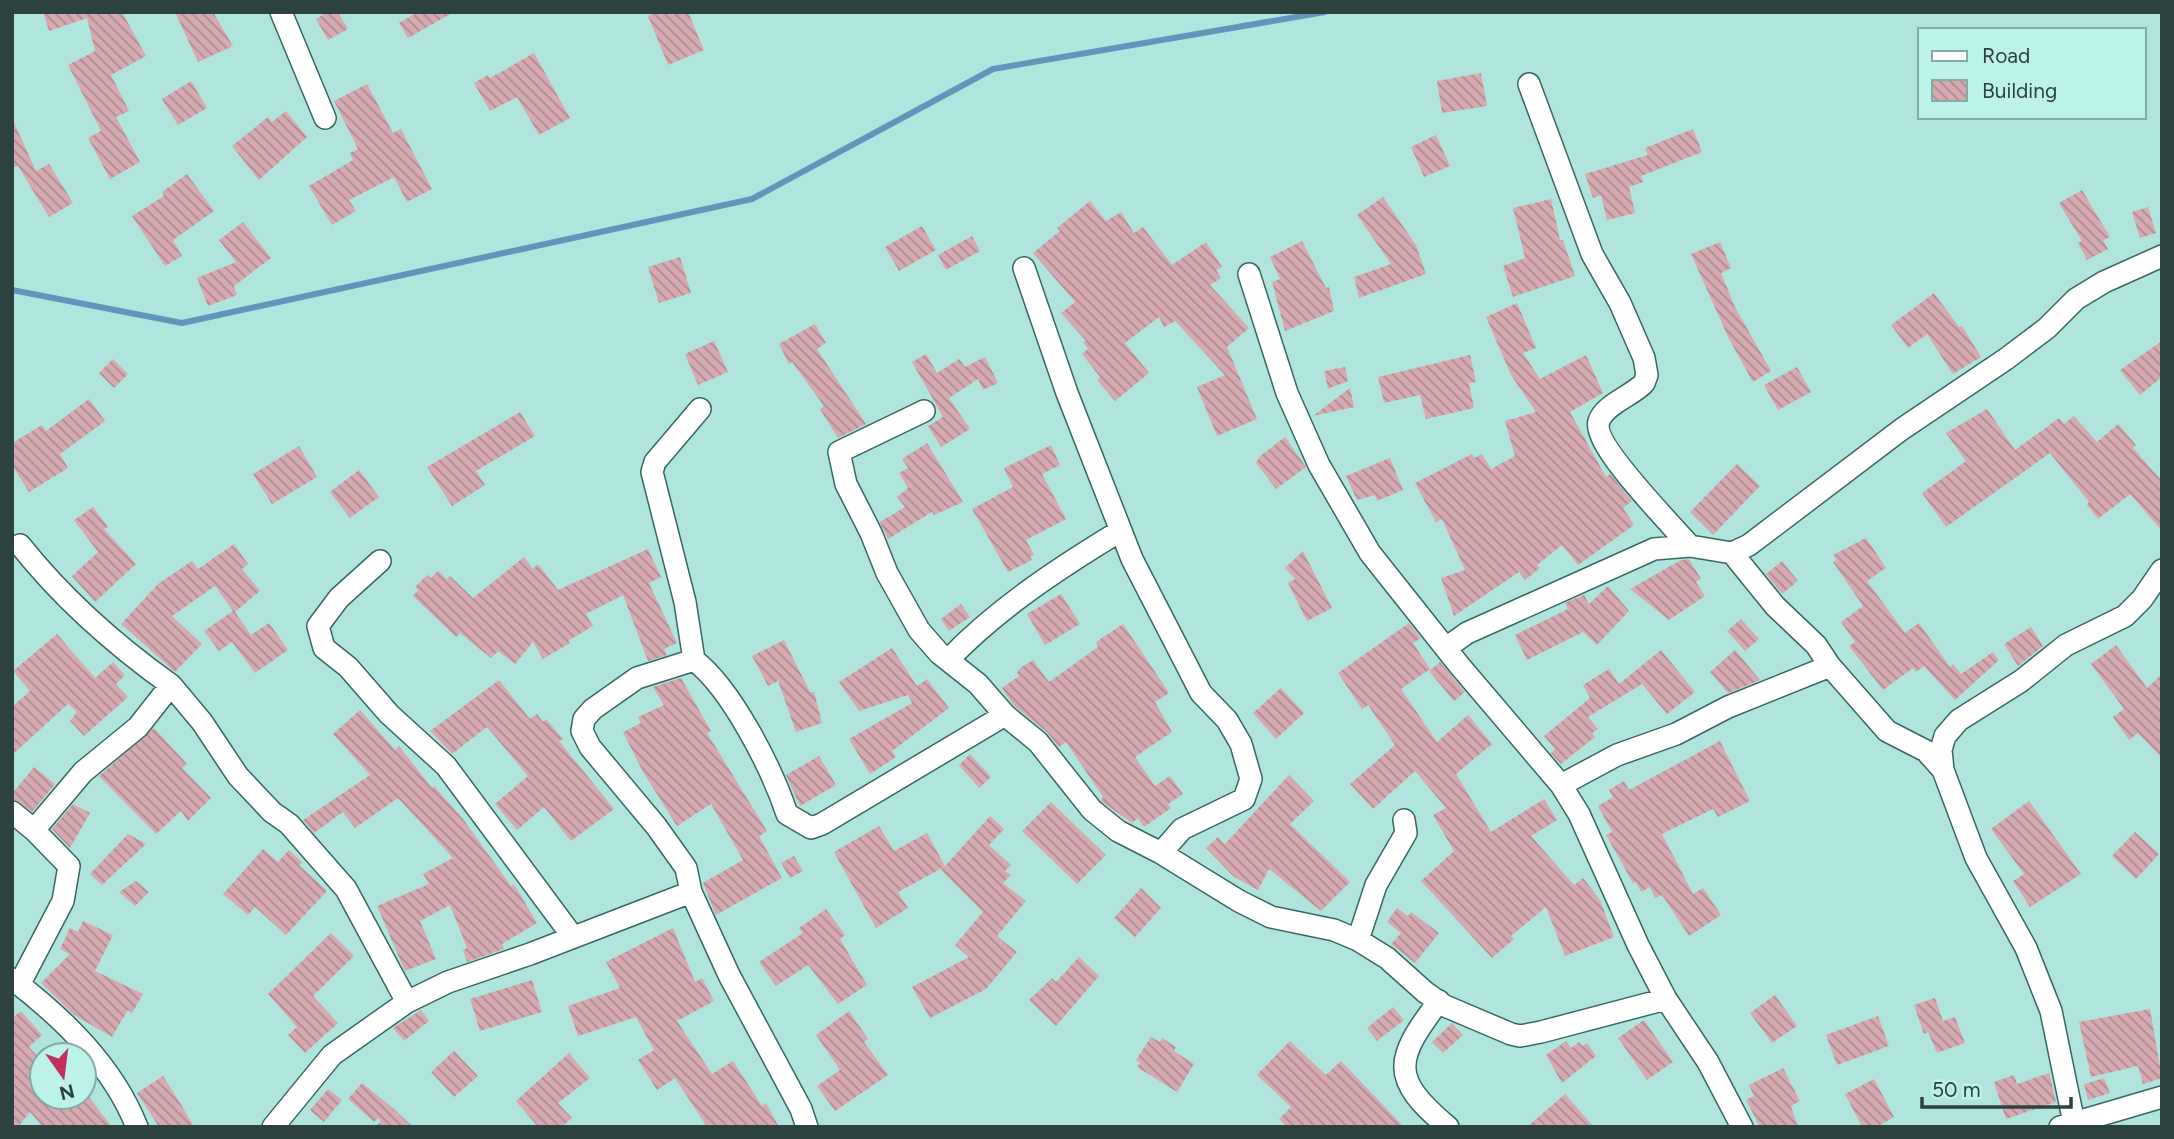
<svg xmlns="http://www.w3.org/2000/svg" width="2174" height="1139" font-family="Figtree,sans-serif">
	<defs>
		<pattern id="building-back-hatch" width="6" height="6" patternUnits="userSpaceOnUse" patternTransform="scale(1.75)"><rect width="6" height="6" fill="#d7a9b1"/><path d="M-1 5l2 2M0 0l6 6M5-1l2 2" fill="none" stroke="#af8b91"/></pattern>
	</defs>
	<rect width="100%" height="100%" fill="#b0e5de"/>
	<g fill="none" stroke-linecap="round" stroke-linejoin="round">
		<!-- stream -->
		<path stroke="#6295bc" stroke-width="6" d="M12 290 182 323 752 199 993 69 1325 12"/>
	</g>
	<!-- building -->
	<path fill="url(#building-back-hatch)" d="M43 12H122L146 56 111 75 129 111 116 117 140 162 110 179 88 138 101 131 68 65 95 51 87 18 49 31Z
		M175 12H213L233 46 198 62Z
		M327 12H338L348 29 328 40 316 19Z
		M418 12H454L408 38 399 23Z
		M656 12H688L704 50 668 65 648 16Z
		M534 53 570 118 539 135 517 97 490 111 474 83 488 75 490 78Z
		M1481 73 1487 106 1442 113 1437 81Z
		M191 81 207 108 178 125 162 99Z
		M367 84 393 133 401 129 432 189 407 202 394 177 349 200 356 211 332 225 309 186 353 160 350 153 358 149 334 101Z
		M286 111 307 137 259 180 232 146 268 117 272 122Z
		M12 118 36 171 49 164 73 203 49 217 18 166 12 168Z
		M1693 129 1702 152 1641 176 1643 182 1629 187 1635 213 1607 220 1601 195 1593 198 1585 174 1648 155 1645 148Z
		M1436 135 1450 166 1424 177 1411 147Z
		M187 174 214 211 173 240 182 256 165 266 132 216 164 196 162 192Z
		M2082 190 2110 237 2103 240 2108 249 2087 260 2078 243 2082 241 2059 203Z
		M1383 197 1416 245 1426 274 1359 298 1354 277 1391 264 1357 215Z
		M1551 199 1560 240H1563L1575 276 1513 297 1503 266 1525 258 1513 208Z
		M1090 201 1106 221 1121 212 1134 233 1143 227 1172 265 1206 242 1222 267 1216 270 1221 278 1210 285 1249 328 1227 347 1257 419 1217 436 1197 387 1225 375 1175 321 1164 327 1159 317 1125 343 1149 373 1115 401 1097 380 1100 377 1082 354 1088 349 1083 342 1086 341 1061 313 1075 302 1033 253 1060 231 1057 228Z
		M2148 207 2156 233 2140 238 2132 212Z
		M243 222 271 258 234 286 237 295 208 306 197 278 236 262 219 240Z
		M922 226 936 250 899 271 885 247Z
		M972 236 980 251 946 270 938 255Z
		M1302 241 1326 288 1329 287 1334 311 1285 331 1272 282 1280 279 1270 257Z
		M1720 242 1731 268 1721 273 1735 307 1771 371 1753 382 1729 339 1691 254Z
		M680 257 691 293 659 303 648 267Z
		M1934 293 1959 327 1962 326 1981 357 1953 374 1927 334 1908 348 1891 325Z
		M1517 303 1536 348 1523 353 1540 379 1586 355 1603 393 1570 412 1606 477 1610 474 1632 501 1623 508 1634 525 1578 565 1562 545 1537 565 1540 568 1525 580 1519 572 1454 616 1441 578 1465 570 1442 519 1436 522 1415 483 1472 454 1474 458 1482 454 1491 469 1515 456 1505 421 1536 412 1511 375 1486 317Z
		M815 324 826 343 817 349 866 424 838 438 820 409 824 406 792 362 789 364 779 344Z
		M714 341 728 372 698 385 685 354Z
		M2162 341V377L2140 395 2120 370Z
		M926 354 937 373 959 359 965 367 985 357 998 383 983 390 978 379 949 398 970 429 941 447 928 426 943 417 912 362Z
		M1470 355 1476 382 1469 383 1474 408 1426 419 1420 395 1384 403 1378 377Z
		M113 359 128 374 114 388 99 373Z
		M1345 367 1348 381 1328 389 1324 371Z
		M1797 367 1811 392 1778 410 1764 385Z
		M1350 388 1354 407 1313 416Z
		M89 399 105 421 60 454 68 468 29 492 12 465V443L42 425 46 431Z
		M1987 409 2015 450 2059 418 2064 424 2074 416 2097 442 2118 424 2136 445 2133 448 2162 481V531L2130 494 2098 519 2087 505 2089 502 2050 453 1946 527 1922 493 1966 461 1946 433Z
		M520 412 535 436 476 471 485 485 452 506 427 467Z
		M1285 437 1306 467 1276 489 1256 463 1260 456Z
		M927 443 963 502 934 515 932 512 888 539 880 522 905 507 897 497 908 488 899 473 908 468 902 459Z
		M1051 445 1060 465 1042 474 1066 519 1026 540 1034 555 1030 557 1032 560 1008 572 972 509 1013 487 1004 468Z
		M299 446 317 477 272 504 253 474Z
		M1390 458 1403 490 1377 501 1375 495 1357 500 1346 476Z
		M1737 464 1760 486 1713 535 1690 512Z
		M359 470 379 497 350 518 330 492Z
		M93 507 108 527 104 529 136 564 95 602 72 576 98 552 74 520Z
		M1866 538 1886 568 1867 581 1905 633 1919 623 1950 667 1953 664 1961 674 1993 652 1999 660 1955 700 1924 666 1916 672 1913 668 1883 690 1849 646 1855 642 1841 622 1863 606 1833 562 1837 560 1833 555Z
		M234 544 248 564 242 569 260 591 235 612 251 635 269 623 288 650 255 673 232 642 219 651 204 631 233 611 215 586 172 616 202 644 175 672 121 624 158 584 192 561 198 569Z
		M648 549 661 577 649 583 677 643 664 649 667 655 648 661 623 595 586 614 593 626 568 641 570 643 543 659 533 642 515 664 498 651 491 658 460 633 456 637 413 596 418 590 415 587 427 575 431 578 438 571 447 579 450 576 473 598 524 557 533 569 538 564 558 590Z
		M1303 551 1332 608 1307 621 1288 583 1295 579 1285 568Z
		M1689 559 1701 579 1696 582 1705 596 1669 620 1630 589 1681 560Z
		M1782 561 1798 581 1782 594 1766 574Z
		M1608 586 1629 611 1597 645 1583 632 1527 660 1515 635 1568 609 1565 603 1584 595 1589 604Z
		M1061 594 1080 624 1045 645 1027 614Z
		M961 604 970 617 949 631 941 619Z
		M1741 619 1759 639 1745 651 1727 631Z
		M1409 623 1421 638 1413 643 1430 669 1401 689 1437 742 1468 715 1492 744 1456 774 1491 832 1544 799 1557 820 1531 836 1574 885 1583 878 1600 900 1614 937 1565 956 1546 907 1511 936 1514 939 1492 958 1421 881 1454 851 1433 815 1446 808 1415 771 1373 809 1350 784 1395 745 1368 705 1362 709 1338 673Z
		M1123 624 1169 693 1155 702 1172 732 1135 757 1155 786 1170 776 1183 794 1168 804 1171 808 1144 827 1138 818 1132 823 1101 801 1103 797 1066 742 1059 747 1047 732 1014 706 1002 688 1019 676 1017 673 1020 668 1033 660 1049 682 1098 647 1096 642Z
		M2031 627 2043 646 2018 666 2004 644Z
		M57 634 95 678 113 662 125 675 116 684 128 697 84 736 70 721 77 712 68 704 12 755V707L30 691 13 671Z
		M784 640 810 692H814L822 723 796 732 778 681 768 686 752 656Z
		M2116 645 2147 688 2162 674V758L2138 733 2129 740 2113 717 2124 709 2091 664Z
		M892 648 917 686 927 679 949 708 892 751 896 757 870 774 849 739 912 703 908 695 859 711 839 682Z
		M1661 650 1695 692 1667 714 1642 684 1588 717 1598 729 1592 733 1595 737 1561 764 1551 753 1555 749 1544 736 1590 698 1583 685 1609 669 1619 684Z
		M1735 650 1760 680 1728 693 1710 672Z
		M1440 662 1465 692 1454 701 1429 671Z
		M681 678 711 731 707 733 767 831 759 836 782 878 716 915 703 883 743 860 711 804 677 826 643 772 623 732 641 723 638 717 664 705 653 687Z
		M499 680 530 719 537 714 543 722 546 719 563 739 559 741 614 809 571 841 544 807 517 830 495 804 528 776 487 727 452 754 430 731Z
		M1281 688 1304 713 1276 739 1253 713Z
		M360 710 395 750 399 746 432 788 434 786 463 819 511 886 514 884 537 923 502 944 504 949 467 962 463 950 467 948 450 905 420 921 436 959 405 971 377 906 429 884 423 874 453 858 398 798 355 828 343 812 314 833 303 820 370 775 333 734Z
		M154 728 187 764 182 768 211 798 188 821 181 811 156 834 99 776Z
		M1720 741 1750 801 1718 817 1713 809 1662 834 1693 894 1703 888 1721 915 1689 936 1662 895 1655 898 1650 887 1641 892 1636 882 1633 883 1606 835 1612 832 1598 806 1613 797 1609 790 1624 781 1629 790Z
		M970 754 991 777 979 788 959 765Z
		M819 756 836 785 800 806 786 775Z
		M34 767 55 784 32 812 12 799V794Z
		M1289 775 1314 801 1290 824 1350 882 1321 911 1269 869 1258 890 1234 877 1206 848 1218 837 1225 844Z
		M2029 801 2081 874 2030 907 2013 881 2024 874 1991 829Z
		M1051 802 1106 855 1077 884 1022 831Z
		M73 804 90 813 70 848 52 829Z
		M990 816 1004 829 989 845 1011 865 1005 871 1011 875 1003 883 1026 901 997 936 1017 952 986 989 930 1018 912 987 969 957 955 945 983 912 941 870 944 867 898 892 908 908 876 928 834 852 879 826 894 851 927 833 945 866Z
		M2135 832 2159 854 2136 879 2112 856Z
		M128 834 146 844 102 885 90 874Z
		M263 849 278 862 289 850 302 862 299 865 327 891 286 935 255 907 248 915 223 894Z
		M794 856 803 871 790 878 781 863Z
		M136 881 149 892 135 906 119 892Z
		M1141 888 1161 908 1135 937 1114 918Z
		M1397 908 1408 916 1411 912 1439 933 1415 963 1391 944 1401 933 1387 922Z
		M826 909 845 935 840 939 867 985 838 1004 808 965 776 986 759 962 803 933 799 928Z
		M83 921 113 935 95 971 143 994 132 1013 128 1010 112 1037 74 1015 41 983 70 954 60 949 70 928 78 932Z
		M673 928 695 982 702 978 714 1001 677 1021 712 1074 733 1061 762 1106 766 1103 779 1127H707L675 1078 657 1090 638 1060 654 1050 636 1017 578 1036 568 1006 620 988 606 962Z
		M331 933 354 956 313 996 338 1023 305 1053 288 1035 297 1027 268 994Z
		M1079 957 1099 976 1056 1026 1029 1000 1052 978 1056 982Z
		M532 980 542 1012 480 1031 470 999Z
		M1775 995 1797 1026 1772 1043 1750 1013Z
		M1935 998 1943 1021 1955 1017 1965 1043 1937 1053 1928 1032 1924 1034 1914 1005Z
		M1393 1007 1404 1020 1377 1041 1367 1028Z
		M2150 1009 2162 1078 2143 1084 2138 1066 2091 1077 2079 1022Z
		M421 1010 429 1021 404 1041 393 1028Z
		M21 1011 42 1035 29 1047 42 1061V1097H89L112 1127H43L30 1112 18 1127H12V1018Z
		M849 1011 868 1039 864 1042 888 1075 835 1111 817 1086 840 1070 816 1035Z
		M1878 1016 1889 1046 1837 1065 1826 1035Z
		M1644 1020 1673 1062 1647 1080 1618 1038Z
		M1452 1023 1463 1035 1443 1053 1432 1042Z
		M1151 1037 1160 1042 1162 1038 1176 1047 1174 1051 1194 1064 1177 1092 1137 1067 1140 1063 1136 1060Z
		M1290 1041 1326 1075 1341 1061 1404 1127H1287L1279 1119 1291 1107 1257 1075Z
		M1566 1041 1571 1048 1579 1042 1582 1046 1587 1043 1596 1056 1562 1083 1546 1055Z
		M454 1051 478 1076 454 1097 431 1072Z
		M569 1053 590 1078 558 1103 572 1118 561 1127H538L516 1101Z
		M1783 1068 1800 1101 1791 1106 1798 1127H1760L1746 1100 1754 1096 1749 1085Z
		M2049 1073 2056 1102 2006 1119 1994 1082 2014 1075 2017 1084Z
		M163 1076 182 1106 194 1127H159L137 1093Z
		M2104 1078 2110 1093 2088 1100 2084 1084Z
		M1874 1079 1894 1117 1876 1127H1862L1845 1094Z
		M362 1083 393 1108 413 1127H375L381 1121 378 1118 374 1122 348 1099Z
		M328 1089 342 1100 324 1122 310 1110Z
		M1565 1094 1594 1127H1527Z"/>
	<g fill="none" stroke-linecap="round" stroke-linejoin="round">
		<!-- street casing -->
		<g stroke="#366863" stroke-width="24">
			<path id="street" d="M281 12 325 118
				M1529 84 1592 254 1620 303 1644 358 1647 375 1644 383C1632 396 1605 404 1599 421 1591 444 1673 526 1690 546
				M1024 268 1067 393 1132 559 1201 693 1227 720 1241 744 1251 779 1244 799 1182 829 1161 853
				M1249 274 1287 393 1319 465 1370 553 1459 665 1561 785 1579 814 1638 945 1666 999 1708 1062 1742 1127
				M700 409 655 462 652 472 685 602 694 660C732 689 772 769 787 814L811 828 822 824 1005 715
				M924 411 839 452 846 484 871 533 887 573 919 630 939 653 978 684 1005 715 1038 742 1092 810 1118 831 1161 853 1239 901 1271 917 1334 930 1358 940 1387 958 1425 992 1445 1006 1511 1034 1520 1036 1541 1032 1666 999
				M380 561 339 598 318 626 324 648 348 667 389 714 446 766 573 937
				M1446 648 1467 633 1654 549 1690 546 1732 553 1749 545 1902 429 2006 359 2047 328 2076 299 2104 282 2162 256
				M949 659C998 608 1059 568 1120 531
				M694 660 637 678 593 709 584 719 582 731 590 747 656 826 686 868 691 892 729 975 801 1109 807 1127
				M1830 666 1887 731 1926 751 1943 770
				M171 685 202 722 238 776 272 812 289 824 346 889 407 1002
				M1561 785 1617 755 1676 734 1728 707 1830 666 1816 645 1775 606 1732 553
				M12 812 34 830
				M1358 940 1376 885 1406 833 1404 820
				M12 979C63 1018 113 1066 137 1127
				M19 985 63 901 69 866 34 830 83 772 138 727 171 685C115 645 63 599 20 545
				M1439 1001C1395 1059 1389 1078 1448 1127
				M2074 1123 2051 1011 2026 948 1976 858 1943 770 1941 750 1945 736 1959 720 2021 681 2066 645 2125 616 2142 599 2162 570
				M273 1127 332 1055 407 1002 448 982 530 954 691 892
				M2060 1127 2162 1097"/>
		</g>
		<!-- street -->
		<use href="#street" stroke="#fff" stroke-width="21"/>
	</g>
	<!-- border -->
	<rect width="2174" height="1139" fill="none" stroke="#2c423f" stroke-width="28"/>
	<!-- legend -->
	<rect x="1918" y="28" width="228" height="91" fill="#bdf2eb" stroke="#83aca6" stroke-width="2"/>
	<rect x="1932" y="51" width="35" height="10" fill="#ffffff" stroke="#83aca6" stroke-width="2"/>
	<text x="1982" y="63" font-size="21" fill="#2c423f">Road</text>
	<rect x="1932" y="80" width="35" height="21" fill="url(#building-back-hatch)" stroke="#83aca6" stroke-width="2"/>
	<text x="1982" y="98" font-size="21" fill="#2c423f">Building</text>
	<!-- north arrow -->
	<g transform="translate(63 1076) rotate(166)"><circle r="33" fill="#bdf2eb" stroke="#83aca6" stroke-width="2"/>
	<path d="M0-5L12 26L0 18L-12 26Z" fill="#c0315f"/>
	<text y="-10" font-size="19" font-weight="bold" text-anchor="middle" fill="#2c423f">N</text>
	</g>
	<!-- scale -->
	<path d="M1922 1097v10h149v-10" fill="none" stroke="#2c423f" stroke-width="3.5"/>
	<text x="1932" y="1097" font-size="21" fill="#2c423f" stroke="#bdf2eb" stroke-width="5" paint-order="stroke">50 m</text>
</svg>
